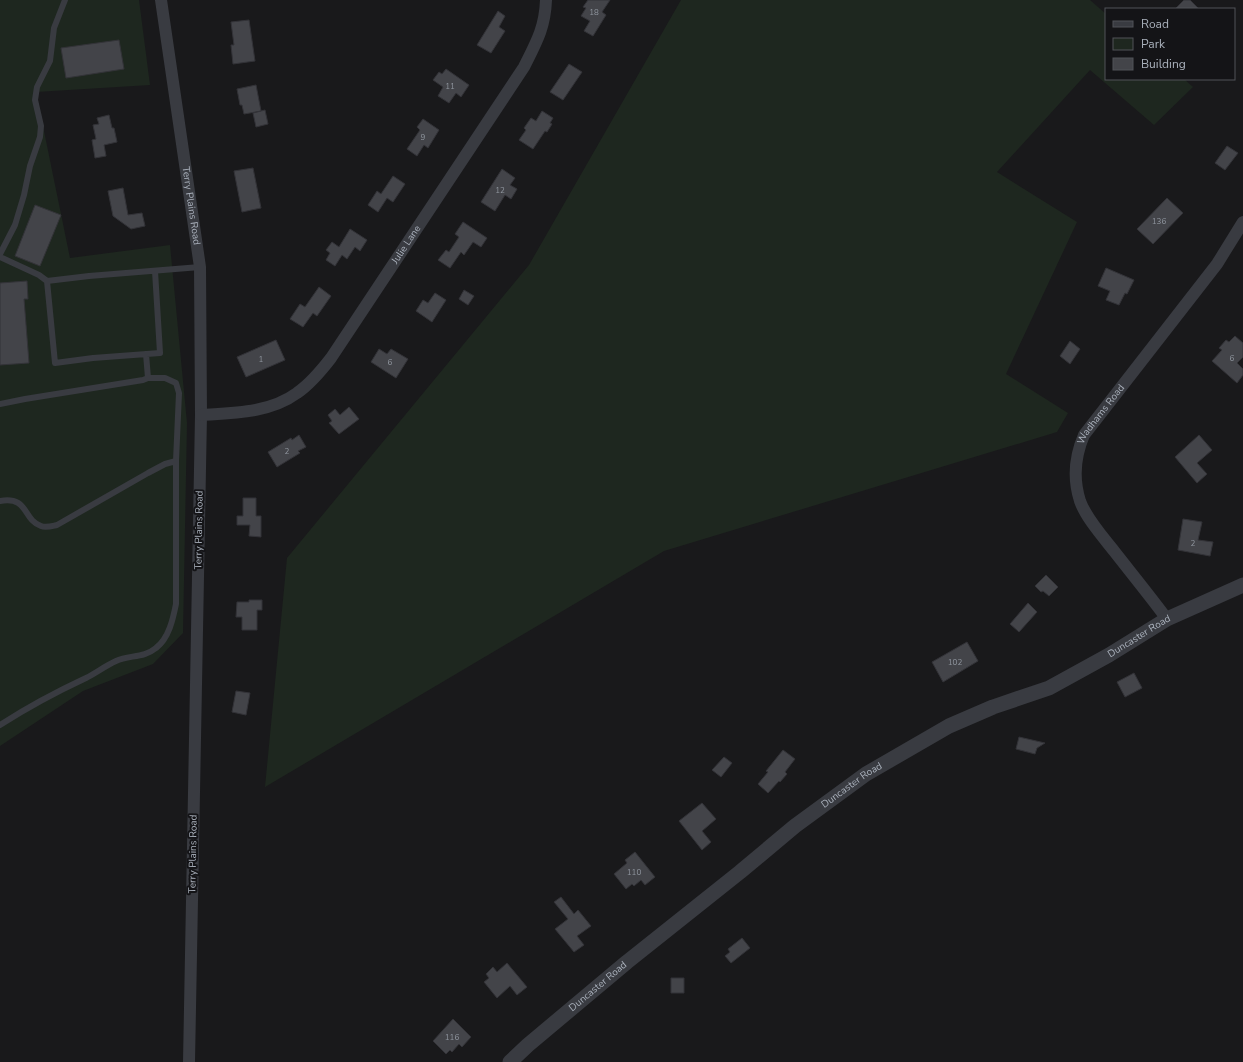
<svg xmlns="http://www.w3.org/2000/svg" width="1243" height="1062" font-family="'Nunito Sans',sans-serif">
	<rect width="100%" height="100%" fill="#19191b"/>
	<!-- green -->
	<path fill="#1e271f" d="M0 0H139L150 85 36 92 70 258 170 245 187 423 183 633 153 664 83 691 0 746Z
		M681 0H1090L1106 14V79H1184L1193 87 1154 125 1090 70 997 172 1077 222 1006 374 1068 413 1057 432 664 551 265 787 287 558 529 265Z"/>
	<!-- building -->
	<path fill="#434449" stroke="#333338" d="M588 0H610L602 12 606 15 593 36 584 31 590 21 581 16 586 8 583 7Z
		M1184 0H1190L1199 9H1175Z
		M498 11 505 16 499 27 505 31 491 53 477 45Z
		M249 20 255 61 233 64 231 45H234L231 22Z
		M119 40 124 69 66 78 61 48Z
		M569 64 582 72 563 100 550 92Z
		M446 69 469 85 461 97 456 93 449 103 438 96 443 87 433 80 439 72 442 74Z
		M256 85 261 111 244 114 242 105H240L237 89Z
		M265 110 268 124 256 127 253 113Z
		M542 111 553 118 550 123 552 124 547 132 545 131 533 149 519 140 526 130 524 128 531 118 536 121Z
		M109 115 112 128H114L117 142 104 145 106 156 95 158 92 140 96 139 93 125 99 124 97 118Z
		M423 119 439 130 428 148 424 145 417 156 407 149 420 130 417 127Z
		M1227 146 1238 153 1225 170 1215 163Z
		M253 168 261 208 242 212 234 171Z
		M502 169 515 178 510 185 517 189 511 199 505 195 495 211 481 202Z
		M393 176 405 184 393 202 387 198 378 212 368 205 377 191 381 194Z
		M123 188 128 215 142 213 145 226 131 229 113 216 108 191Z
		M1167 198 1183 213 1153 244 1137 229Z
		M35 205 61 215 40 266 15 256Z
		M463 222 487 238 481 247 473 242 464 255 461 252 450 268 438 260 446 250 449 252 459 237 455 234Z
		M350 229 367 240 360 251 355 247 347 259 342 255 335 266 326 260 330 253 326 250 332 242 339 247Z
		M1106 268 1134 280 1127 294 1125 293 1119 305 1106 300 1110 291 1098 286Z
		M27 281 28 299H24L29 363 0 365V283Z
		M319 287 331 296 317 316 313 313 303 327 290 319 300 304 305 307Z
		M464 290 474 296 468 305 459 299Z
		M435 293 446 300 432 322 416 311 423 300 428 303Z
		M1235 336 1243 343V357L1237 363 1243 369V375L1237 383 1212 361 1222 350 1219 348 1226 340 1229 342Z
		M276 340 285 360 246 377 237 357Z
		M1070 341 1080 349 1070 364 1060 356Z
		M379 349 387 354 391 349 408 359 396 378 371 362Z
		M349 407 359 419 339 434 329 423 332 421 328 415 335 409 340 415Z
		M299 435 306 447 298 451 300 453 277 467 268 452 291 438 292 440Z
		M1199 435 1212 450 1197 463 1207 474 1197 483 1175 457Z
		M243 498H256V516H261V537L249 536 250 525H237V516H243Z
		M1183 519 1202 522 1198 540 1213 542 1210 556 1178 550Z
		M1046 575 1058 587 1049 596 1043 591 1041 592 1035 586Z
		M249 600H262V610H257V630H242V617H236L237 602H249Z
		M1028 603 1037 612 1019 632 1010 624Z
		M967 642 978 661 943 682 932 662Z
		M1134 673 1142 688 1125 697 1117 682Z
		M236 691 250 693 246 715 232 712Z
		M1019 737 1045 743 1037 748 1035 754 1016 749Z
		M783 750 795 759 785 772 787 774 780 782 779 781 768 793 758 784 768 772 766 771Z
		M724 757 732 763 721 777 712 770Z
		M702 803 716 819 702 831 711 842 702 850 679 821Z
		M635 852 655 877 645 885 641 880 634 886 632 884 626 889 614 874 627 863 625 860Z
		M561 897 574 914 578 910 591 926 577 936 584 945 574 952 555 929 568 919 554 902Z
		M742 938 750 948 731 963 725 956 730 952 728 949Z
		M507 963 527 987 517 995 510 986 497 998 484 982 489 978 486 974 493 967 497 972Z
		M671 978H684V993H671Z
		M453 1019 471 1037 462 1047 459 1044 452 1052 450 1050 446 1054 433 1041Z"/>
	<g fill="none" stroke-linecap="round" stroke-linejoin="round">
		<!-- service -->
		<path stroke="#393b41" stroke-width="6" d="M0 254 15 225 24 195 30 166 40 137 41 126 35 100 37 87 50 61 54 28 65 0
			M0 257 39 275 47 281
			M155 271 160 353 93 358 55 363 47 281 89 276 200 267
			M0 404 25 399 143 380 148 378 146 354
			M0 501C29 496 22 519 41 526 46 528 52 526 57 525L148 473 165 464 176 461
			M0 725C28 707 56 692 86 678 96 673 105 666 116 661 129 655 144 658 156 648 169 638 173 619 176 604V461L179 393 176 383 165 378H148"/>
		<!-- minor -->
		<g stroke="#393b41" stroke-width="12">
			<path id="s1" d="M161 0 200 267 201 415 189 1062"/>
			<path id="s2" d="M201 415C233 413 270 413 297 393 310 384 321 371 331 358L524 67C536 43 545 28 546 0"/>
			<path id="s3" d="M1167 619C1150 596 1132 574 1114 551 1103 537 1086 518 1080 501 1073 479 1075 456 1084 435L1217 264 1243 222"/>
		</g>
		<!-- tertiary -->
		<path stroke="#393b41" stroke-width="15" id="s4" d="M510 1062 528 1045 627 962 740 872 795 826 866 774 949 726 993 707 1049 688 1109 655 1167 619 1243 585"/>
	</g>
	<g text-anchor="middle" dominant-baseline="central" stroke-width="4" stroke-linejoin="round" paint-order="stroke">
		<!-- number labels -->
		<g font-size="8" fill="#90969f">
			<text x="594" y="12">18</text>
			<text x="450" y="86">11</text>
			<text x="423" y="137">9</text>
			<text x="500" y="190">12</text>
			<text x="1159" y="221">136</text>
			<text x="1232" y="358">6</text>
			<text x="261" y="359">1</text>
			<text x="390" y="362">6</text>
			<text x="287" y="451">2</text>
			<text x="1193" y="543">2</text>
			<text x="955" y="662">102</text>
			<text x="634" y="872">110</text>
			<text x="452" y="1037">116</text>
		</g>
		<!-- street labels -->
		<g font-size="10" fill="#aab1bc" stroke="#141417">
			<text stroke="none"><textPath href="#s1" startOffset="208">Terry Plains Road</textPath></text>
			<text stroke="none"><textPath href="#s2" startOffset="285">Julie Lane</textPath></text>
			<text stroke="none"><textPath href="#s3" startOffset="241">Wadhams Road</textPath></text>
			<text transform="translate(199 530) rotate(-89)">Terry Plains Road</text>
			<text stroke="none"><textPath href="#s4" startOffset="765">Duncaster Road</textPath></text>
			<text stroke="none"><textPath href="#s4" startOffset="440">Duncaster Road</textPath></text>
			<text transform="translate(193 854) rotate(-89)">Terry Plains Road</text>
			<text stroke="none"><textPath href="#s4" startOffset="116">Duncaster Road</textPath></text>
		</g>
	</g>
	<!-- legend -->
	<rect x="1105" y="8" width="130" height="72" fill="#141417" stroke="#505359"/>
	<rect x="1113" y="21" width="20" height="6" fill="#393b41" stroke="#505359"/>
	<text x="1141" y="28" font-size="12" fill="#aab1bc">Road</text>
	<rect x="1113" y="38" width="20" height="12" fill="#1e271f" stroke="#505359"/>
	<text x="1141" y="48" font-size="12" fill="#aab1bc">Park</text>
	<rect x="1113" y="58" width="20" height="12" fill="#434449" stroke="#505359"/>
	<text x="1141" y="68" font-size="12" fill="#aab1bc">Building</text>
</svg>
